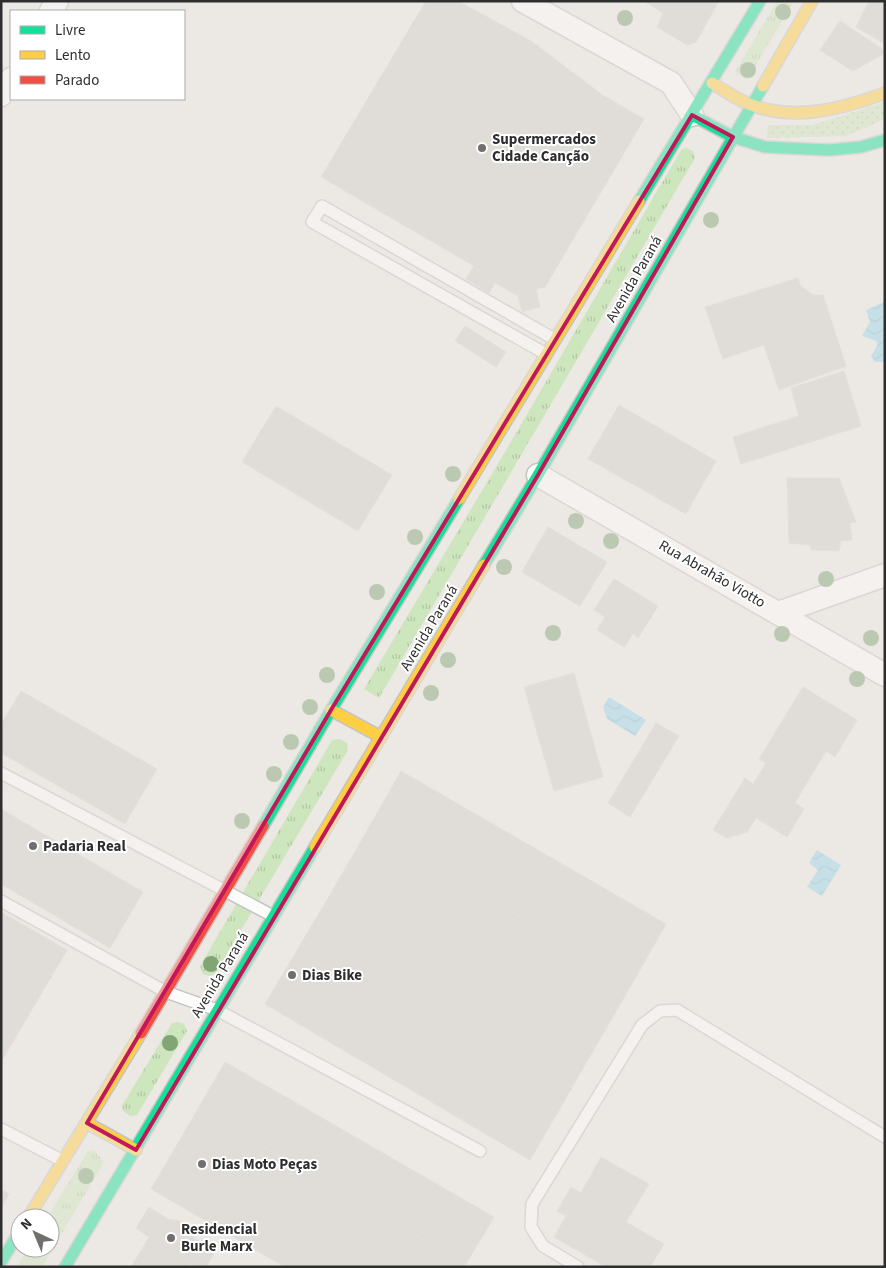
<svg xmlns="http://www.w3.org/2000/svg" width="886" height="1268" font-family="'Source Sans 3',sans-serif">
	<defs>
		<pattern id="grass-dots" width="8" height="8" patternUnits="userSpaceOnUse" patternTransform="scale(1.25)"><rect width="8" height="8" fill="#cee6be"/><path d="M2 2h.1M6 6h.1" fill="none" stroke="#b1c6a4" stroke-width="1.8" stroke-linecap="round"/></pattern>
		<pattern id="park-tufts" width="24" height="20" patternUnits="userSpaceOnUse" patternTransform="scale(1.25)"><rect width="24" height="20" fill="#cee6be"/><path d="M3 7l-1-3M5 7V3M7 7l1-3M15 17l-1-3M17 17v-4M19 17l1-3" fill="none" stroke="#b1c6a4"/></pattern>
		<pattern id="water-waves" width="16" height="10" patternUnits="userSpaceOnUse" patternTransform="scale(1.25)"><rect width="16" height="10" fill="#99d6ec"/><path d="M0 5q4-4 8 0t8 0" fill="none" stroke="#84b8cb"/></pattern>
	</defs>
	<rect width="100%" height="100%" fill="#ece8e4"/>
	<!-- grass -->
	<path fill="url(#grass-dots)" d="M885 102V119L846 136 767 138 768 125H813Z"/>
	<!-- park -->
	<path fill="url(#park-tufts)" d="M777 1H794L747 80 735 72Z
		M686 148 693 151 695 158 379 698 364 689 502 457 681 150Z
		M340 739 347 743 348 750 215 974 209 976 203 974 200 966 332 740Z
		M178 1022 184 1024 187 1031 137 1115 130 1116 122 1110 123 1104 172 1023Z
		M94 1150 104 1162 42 1267H17L28 1248H50V1218H47L88 1151Z"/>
	<!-- water -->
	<path fill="url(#water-waves)" d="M884 302 885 362H875L871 356 878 344 876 341 862 336 870 322 866 310Z
		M609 697 646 720 635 736 607 719 603 707Z
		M817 850 841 865 822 896 807 887 818 870 809 863Z"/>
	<!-- building -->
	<path fill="#d1cecb" stroke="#d7d4d0" d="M426 1H458L531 41 604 96 644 119 545 287 536 289 540 307 522 312 518 296 495 283 489 293 466 279 474 266 321 177Z
		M644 1H719L696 42 687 45 657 27 663 13Z
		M869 1H885V44L856 27Z
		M840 21 885 51V53L853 71 820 50Z
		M798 278 800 285 813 295H823L846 366 779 390 764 345 723 359 705 307Z
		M465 326 506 352 496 367 455 341Z
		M844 371 861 426 741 464 733 437 799 416 791 388Z
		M619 405 716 461 686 514 588 459Z
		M276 406 392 475 358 531 242 462Z
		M787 478H839L856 522 850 523 852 540 841 541 839 551 811 550 810 545 789 543Z
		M548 527 607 562 580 606 522 572Z
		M614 579 658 606 638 638 633 634 624 647 597 630 605 617 594 610Z
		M574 673 603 777 554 791 524 687Z
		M803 687 857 720 835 757 826 751 795 803 804 809 787 837 756 818 747 832 727 838 713 830 745 778 753 784 766 763 759 759Z
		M21 691 157 769 125 824 1 753V725Z
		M656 723 679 736 630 817 608 803Z
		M401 771 666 924 633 982 368 829Z
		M1 809 143 892 110 948 1 884Z
		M368 829 633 982 596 1046 331 893Z
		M331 893 596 1046 530 1160 265 1004Z
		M1 912 67 950 1 1062Z
		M225 1062 494 1217 466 1264 198 1109Z
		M198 1109 466 1264 464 1267H285L151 1189Z
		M601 1157 649 1184 626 1222 664 1244 650 1267H606L554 1237 566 1216 557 1211 571 1187 581 1193Z
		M1 1190 9 1194 1 1208Z
		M149 1207 168 1219 180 1221 186 1225 194 1238 216 1250 206 1267H195L190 1264 188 1267H131L149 1237 136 1228Z"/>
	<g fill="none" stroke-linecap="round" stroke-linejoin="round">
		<!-- lane casing -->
		<g stroke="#c5c4c5" stroke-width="14">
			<path id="lane" d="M546 354 312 222 322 206 554 339
				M1 773 273 916
				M1 901 166 992 217 1010 480 1151
				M1 1129 63 1161
				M578 1267 543 1246 531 1227 532 1204 642 1025 660 1011 677 1010 885 1137"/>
		</g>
		<!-- street casing -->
		<g stroke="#c5c4c5" stroke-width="25">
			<path id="street" d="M523 1 671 83 692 115
				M51 11 57 1
				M1 95 11 79
				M538 475 885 675
				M778 613 885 575"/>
		</g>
		<!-- fast casing -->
		<g stroke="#c5c4c5" stroke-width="14">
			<path id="fast" d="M692 115 733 137 765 147 829 150 861 147 885 140
				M639 201 760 1
				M484 565 538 475 763 86
				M263 826 331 710 459 499
				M1 1262 20 1231
				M65 1267 315 847"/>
		</g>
		<!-- slow casing -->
		<g stroke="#c5c4c5" stroke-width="14">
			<path id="slow" d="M712 83C724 90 736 99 749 104 793 122 842 109 885 93
				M763 86 812 1
				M459 499 639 201
				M331 710 381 737
				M315 847 484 565
				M87 1123 136 1150
				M28 1218 141 1033"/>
		</g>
		<!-- jam casing -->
		<g stroke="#c5c4c5" stroke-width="14">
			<path id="jam" d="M141 1033 263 826"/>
		</g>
		<!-- lane -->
		<use href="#lane" stroke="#fcfcfb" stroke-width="11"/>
		<!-- street -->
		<use href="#street" stroke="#fcfcfb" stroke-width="22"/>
		<!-- fast -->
		<use href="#fast" stroke="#16e098" stroke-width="11"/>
		<!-- slow -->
		<use href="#slow" stroke="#ffcf43" stroke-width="11"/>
		<!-- jam -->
		<use href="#jam" stroke="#f24e42" stroke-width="11"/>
	</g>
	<!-- trees -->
	<g fill="#82a575">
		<circle cx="783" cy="12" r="8"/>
		<circle cx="625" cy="18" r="8"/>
		<circle cx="748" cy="70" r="8"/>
		<circle cx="711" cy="220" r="8"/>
		<circle cx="453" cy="474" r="8"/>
		<circle cx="576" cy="521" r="8"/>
		<circle cx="415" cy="537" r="8"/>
		<circle cx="611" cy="541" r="8"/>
		<circle cx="504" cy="567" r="8"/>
		<circle cx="826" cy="579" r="8"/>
		<circle cx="377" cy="592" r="8"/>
		<circle cx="553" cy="633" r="8"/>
		<circle cx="782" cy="634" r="8"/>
		<circle cx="871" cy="638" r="8"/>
		<circle cx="448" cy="660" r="8"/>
		<circle cx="327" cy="675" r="8"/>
		<circle cx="857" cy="679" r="8"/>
		<circle cx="431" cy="693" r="8"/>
		<circle cx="310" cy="707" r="8"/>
		<circle cx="291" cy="742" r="8"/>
		<circle cx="274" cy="774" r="8"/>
		<circle cx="242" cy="821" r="8"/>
		<circle cx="211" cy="964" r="8"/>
		<circle cx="170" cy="1043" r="8"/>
		<circle cx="86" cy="1176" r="8"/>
	</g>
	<!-- marked area -->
	<path d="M0 0H886V1268H0ZM692 115 733 137 538 475 136 1150 87 1123 331 710Z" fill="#ece8e4" fill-opacity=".55" fill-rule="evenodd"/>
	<path fill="none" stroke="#c2185b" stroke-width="4" stroke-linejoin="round" d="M692 115 733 137 538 475 136 1150 87 1123 331 710Z"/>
	<!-- markers -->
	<g fill="#706f6e" stroke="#fff" stroke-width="2">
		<circle cx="482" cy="148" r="5"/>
		<circle cx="33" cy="846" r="5"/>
		<circle cx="292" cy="975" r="5"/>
		<circle cx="202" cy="1164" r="5"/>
		<circle cx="171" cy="1238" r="5"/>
	</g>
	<g text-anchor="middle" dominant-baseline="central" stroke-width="4" stroke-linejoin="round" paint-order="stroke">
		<!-- poi labels -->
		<g font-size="15" font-weight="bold" fill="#2e2e2e" stroke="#fff" text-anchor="start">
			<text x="492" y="139">Supermercados<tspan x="492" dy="17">Cidade Canção</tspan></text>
			<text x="43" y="846">Padaria Real</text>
			<text x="302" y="975">Dias Bike</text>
			<text x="212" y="1164">Dias Moto Peças</text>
			<text x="181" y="1229">Residencial<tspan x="181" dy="17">Burle Marx</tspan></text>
		</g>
		<!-- street labels -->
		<g font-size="15" fill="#2e2e2e" stroke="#fff">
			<text transform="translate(634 279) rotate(-60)">Avenida Paraná</text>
			<text transform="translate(712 574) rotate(30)">Rua Abrahão Viotto</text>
			<text transform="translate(429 628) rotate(-59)">Avenida Paraná</text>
			<text transform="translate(220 975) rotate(-59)">Avenida Paraná</text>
		</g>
	</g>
	<!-- border -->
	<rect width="886" height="1268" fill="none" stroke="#2e2e2e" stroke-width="5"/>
	<!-- legend -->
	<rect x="10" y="10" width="175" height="90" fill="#ffffff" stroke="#ababab"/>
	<rect x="20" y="26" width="25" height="8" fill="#16e098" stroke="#ababab"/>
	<text x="55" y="35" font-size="15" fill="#2e2e2e">Livre</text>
	<rect x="20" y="51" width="25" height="8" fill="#ffcf43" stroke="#ababab"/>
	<text x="55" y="60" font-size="15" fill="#2e2e2e">Lento</text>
	<rect x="20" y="76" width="25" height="8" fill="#f24e42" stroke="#ababab"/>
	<text x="55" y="85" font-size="15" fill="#2e2e2e">Parado</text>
	<!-- north arrow -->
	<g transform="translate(35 1233) rotate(316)"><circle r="24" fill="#ffffff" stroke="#ababab"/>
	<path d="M0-4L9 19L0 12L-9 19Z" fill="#706f6e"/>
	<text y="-8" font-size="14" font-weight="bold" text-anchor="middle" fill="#2e2e2e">N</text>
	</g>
</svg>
